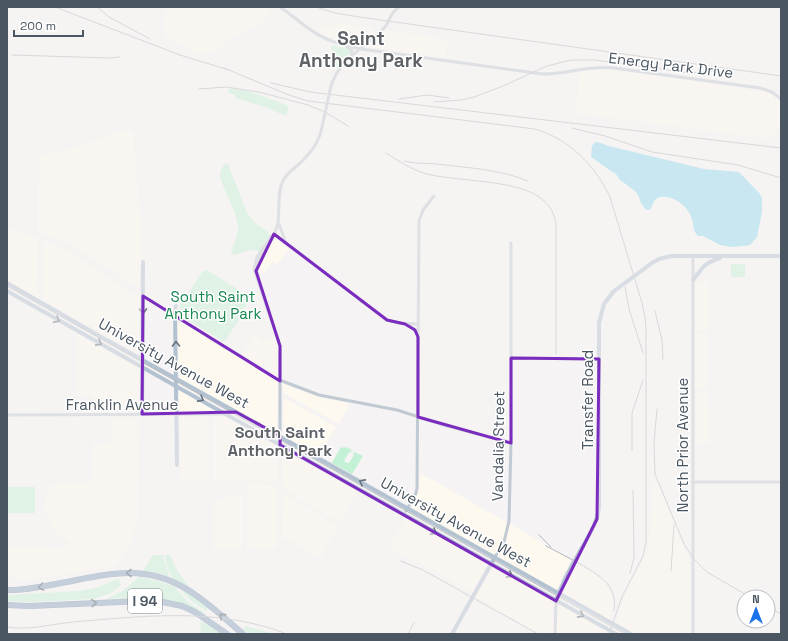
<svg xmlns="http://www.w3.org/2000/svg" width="788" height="641" font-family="'Space Grotesk',sans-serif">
	<rect width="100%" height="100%" fill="#f5f3f3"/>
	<!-- commercial -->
	<path fill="#fdf9ef" d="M168 7H272L262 22 235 36 213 52H204L199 54 164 35 165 12Z
		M338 24 373 28V35L361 46 339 41 318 32 322 26H334Z
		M385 30 448 40 445 58 371 47 370 43Z
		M592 70H614L766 92 773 96 781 102V125L770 139 575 113 580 72Z
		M119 131H133L141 228 140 284 137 287 66 241 38 232 39 156 81 146Z
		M7 228 38 238 37 298 7 281Z
		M276 239 289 248 277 265 273 261 264 273 259 269 260 261 274 240Z
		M43 242 64 248 139 298V351L137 353 43 300Z
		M695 282H709V331H696Z
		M180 323H182L277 381 278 384 277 432 179 378 177 325Z
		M77 334 139 369 138 410 136 411H93V396L77 395Z
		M254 334 259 337 260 342 275 337 278 348 277 376H275L242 355Z
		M695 334H708V389H695Z
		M283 384 319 397 347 403 349 405 339 423H337L285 394 283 391Z
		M179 391H181L216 412H180L179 411Z
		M708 392 709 444H696V393Z
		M284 399H286L336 427 319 456 283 436Z
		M225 416 277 445 278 479 276 481 213 480V420L216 416Z
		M206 417 209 421V481H180V420L183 418Z
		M112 418H139L138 519 131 541 121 559 116 565 108 568 25 580 16 579 10 576 8 571 7 547 65 548 70 542 58 533 52 525 44 508 48 486 51 487 54 485 55 483H92V444H109L112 440Z
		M283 449 357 490 342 520 338 521 283 489 282 451Z
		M422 474 543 543V544L571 560 556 590 411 508 419 491 420 476Z
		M657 482 682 543 689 557 690 634H637L616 622 624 599 648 551 652 512V483Z
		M248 484 277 485V547L276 549 247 548V486Z
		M283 495H285L337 525 338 527 321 558 282 537Z
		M228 496H243V548L242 549H215L213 548V501H222L223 498H228Z
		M405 518 487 563V565L472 592 389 547Z
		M577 564 602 579 608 587 612 599V609L610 620 563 593 568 579Z
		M493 567 552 600 553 634H540L476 597Z
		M561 605 606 630 605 634H557V608Z"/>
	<!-- green -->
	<path fill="#c3f1d5" d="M332 45 348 49 350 51 349 56 337 68 331 62 334 57 331 48Z
		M229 88 251 92 289 106 286 116 265 107 235 98 236 95 228 93Z
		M225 163 228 164 247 213 254 222 269 233V235L259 251 249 250 235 255 231 254C232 246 237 239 238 230 239 213 224 193 220 176L221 170Z
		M731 264H745V277H731Z
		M207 270 248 296 247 298 249 300 242 313 243 314 224 342 178 314 180 304 192 288 202 272Z
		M341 447 344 448 345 447 352 450 350 453 349 452 344 461 347 463H349L354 455 353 454 354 452 363 456 352 474 332 463Z
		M8 487H35V513H8Z
		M153 555H163L169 577 143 571Z
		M165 555H170L177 570 189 587 172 579 167 566Z
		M139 577 155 580 174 586 186 600 207 615 204 614 194 609 167 600 142 598 105 599 121 592Z
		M117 579 120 580 121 585 111 593 94 599 30 602 7 601V595L80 591 96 588Z
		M179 588C189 593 198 600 207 607V611L191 601Z
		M200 622 206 623 221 634H201Z
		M245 626 274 634H248L244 630Z"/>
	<!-- water -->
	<path fill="#90daee" d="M595 142C602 142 606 146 613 147L704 169 739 172 760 194 762 199V212L757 237 750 245 733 247 720 245 703 236H698C692 230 694 226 692 219 689 208 677 198 666 197 656 196 654 200 651 209L646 210 641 203 639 197 636 192 619 179 616 174 611 171 591 157 592 146Z"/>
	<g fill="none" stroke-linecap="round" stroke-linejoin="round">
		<!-- highway casing -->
		<g stroke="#7690ad" stroke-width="6">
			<path id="highway" d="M7 590C27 591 47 585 67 582 87 578 107 573 128 573 178 572 208 604 243 634
				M7 605 30 606 143 601 163 602 182 606 195 612 227 634"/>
		</g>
		<!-- minor -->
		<path stroke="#c1cad2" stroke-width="3" d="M280 7C291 14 300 23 311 30 326 41 343 45 361 49L543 74C567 74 590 65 614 68L760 88 772 92 781 99
			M347 47 352 50 351 56
			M331 86C339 59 367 46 385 27 391 19 389 14 399 7
			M279 224 286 243
			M274 234 271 236 257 257 254 269 280 346V445
			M274 234 387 320 399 323 418 324
			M256 271C257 266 258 261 260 256 266 246 274 238 277 227 281 212 276 194 283 181 286 174 292 170 298 165 310 154 319 143 322 127
			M143 296 277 379 319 395 397 410 444 425 511 443
			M407 324 413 328 417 334
			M511 358 599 359
			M7 415 206 414H221L234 412
			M692 482H781
			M406 511 416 493 417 488 419 221 423 210 434 196
			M495 557 504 542 509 521 511 443V243
			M555 634 556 601
			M693 634V257"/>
		<!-- major -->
		<path stroke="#b3c2d1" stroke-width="4" d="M652 263 659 259 671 256H781
			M693 280C704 267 702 264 720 258
			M7 283 101 337 236 412 631 634
			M7 291 616 634
			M176 306 175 312 177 465
			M142 414 143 262
			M556 601C562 584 570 568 579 553 587 538 597 525 599 508V323L604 304 614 291
			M452 634 495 557"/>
		<!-- highway -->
		<use href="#highway" stroke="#8ba5c1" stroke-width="5"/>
		<!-- tram -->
		<path stroke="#b5b8bd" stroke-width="1" d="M7 286 625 634"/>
		<!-- rail -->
		<path stroke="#b5b8bd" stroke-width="1" d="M55 7 180 55 229 70
			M97 7 109 17 150 39
			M316 7 335 13 359 17 781 76
			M12 55 109 58 120 57
			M224 68 289 95 308 101 535 129C569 139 595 165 610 197L642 303 645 317 646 330V542L643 556 622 597 609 634
			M271 83 310 92 781 148
			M199 89 226 87 259 92 308 105 325 112 348 126
			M399 99 427 95 449 98
			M434 102 462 100 474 97 503 86 547 66 571 60H595L689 73 719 71
			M572 128 605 136 652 152 738 165 781 178
			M386 153C399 161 412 170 427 174 458 182 520 179 543 200 551 206 554 214 556 224V354
			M404 161C415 164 426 163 437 164 468 168 499 169 528 181
			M625 287 629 309 643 353
			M655 311 662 340 663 359
			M657 409 654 443 655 474 684 544 693 558 707 572 750 597
			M632 450V413L643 380
			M539 535 551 547
			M546 546C558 552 569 558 580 564 599 575 618 585 614 611
			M401 561 423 570 538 634
			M671 571 674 525
			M630 573 634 558 633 490
			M768 607 781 614
			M7 627C26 631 53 624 73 622 145 616 218 607 287 634
			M408 634 414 623"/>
		<!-- minor-bridge -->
		<path stroke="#c1cad2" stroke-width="3" d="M322 127 331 86"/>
		<!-- major-bridge -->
		<path stroke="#b3c2d1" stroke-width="4" d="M614 291 652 263"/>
	</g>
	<!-- one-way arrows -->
	<defs><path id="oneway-chevron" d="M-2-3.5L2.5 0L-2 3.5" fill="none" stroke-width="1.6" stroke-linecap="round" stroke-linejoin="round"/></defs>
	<g stroke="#64717d">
		<use href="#oneway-chevron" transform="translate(143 311) rotate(89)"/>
		<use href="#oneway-chevron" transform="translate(57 320) rotate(29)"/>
		<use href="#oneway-chevron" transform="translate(99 343) rotate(29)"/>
		<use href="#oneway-chevron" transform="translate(176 344) rotate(-91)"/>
		<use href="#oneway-chevron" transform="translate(201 399) rotate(29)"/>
		<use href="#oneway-chevron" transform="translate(362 482) rotate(-151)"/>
		<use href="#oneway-chevron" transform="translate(434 532) rotate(29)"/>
		<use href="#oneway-chevron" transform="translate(510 575) rotate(29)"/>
		<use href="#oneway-chevron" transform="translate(581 615) rotate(29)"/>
	</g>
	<g stroke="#505e6b">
		<use href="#oneway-chevron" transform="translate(129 573) rotate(-180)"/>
		<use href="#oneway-chevron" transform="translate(41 587) rotate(170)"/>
		<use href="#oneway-chevron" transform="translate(94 603) rotate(-3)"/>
		<use href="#oneway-chevron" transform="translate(222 616) rotate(-139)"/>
	</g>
	<!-- marked area -->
	<path d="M0 0H788V641H0ZM274 234 387 320 405 324 415 330 418 337V417L511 443V358L599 359 597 519 556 601 280 445V436L236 412 142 414 143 296 280 381V346L256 271Z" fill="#f5f3f3" fill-opacity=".55" fill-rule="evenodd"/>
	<path fill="none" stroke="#7b2cbf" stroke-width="3" stroke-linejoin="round" d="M274 234 387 320 405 324 415 330 418 337V417L511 443V358L599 359 597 519 556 601 280 445V436L236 412 142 414 143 296 280 381V346L256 271Z"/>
	<g text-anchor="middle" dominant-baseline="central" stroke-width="3" stroke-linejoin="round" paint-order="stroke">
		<!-- shield labels -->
		<rect fill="#fff" stroke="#808990" stroke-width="1" x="128" y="589" width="34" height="24" rx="3"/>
		<g font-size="14" font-weight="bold" fill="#4a5661">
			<text x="145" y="601">I 94</text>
		</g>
		<!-- street labels -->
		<g font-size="15" fill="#4a5661" stroke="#fff">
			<text transform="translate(671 65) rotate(7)">Energy Park Drive</text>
			<text transform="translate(174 363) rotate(29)">University Avenue West</text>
			<text transform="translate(587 400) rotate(-90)">Transfer Road</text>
			<text x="122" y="404">Franklin Avenue</text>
			<text transform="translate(682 445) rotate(-90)">North Prior Avenue</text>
			<text transform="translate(498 446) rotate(-89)">Vandalia Street</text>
			<text transform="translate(456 522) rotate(29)">University Avenue West</text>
		</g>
		<!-- park labels -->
		<g font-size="15" fill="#17864f" stroke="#fff">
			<text x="213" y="296">South Saint<tspan x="213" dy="17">Anthony Park</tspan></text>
		</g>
		<!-- neighbourhood labels -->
		<g font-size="16" font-weight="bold" fill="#5f6368" stroke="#fff">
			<text x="280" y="432">South Saint<tspan x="280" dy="18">Anthony Park</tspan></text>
		</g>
		<!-- district labels -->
		<g font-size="19" font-weight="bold" fill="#5f6368" stroke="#fff">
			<text x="361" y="38">Saint<tspan x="361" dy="22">Anthony Park</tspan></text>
		</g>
	</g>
	<!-- border -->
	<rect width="788" height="641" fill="none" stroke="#4a5661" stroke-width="16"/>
	<!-- north arrow -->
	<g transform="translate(756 609)"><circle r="19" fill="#ffffff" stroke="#b7bbc0"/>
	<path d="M0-3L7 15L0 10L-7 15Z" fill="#1a73e8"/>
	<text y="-6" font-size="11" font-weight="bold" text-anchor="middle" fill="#4a5661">N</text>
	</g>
	<!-- scale -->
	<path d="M14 30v6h69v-6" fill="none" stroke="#4a5661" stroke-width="2"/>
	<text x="20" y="30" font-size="12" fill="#4a5661" stroke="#ffffff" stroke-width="3" paint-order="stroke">200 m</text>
</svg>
